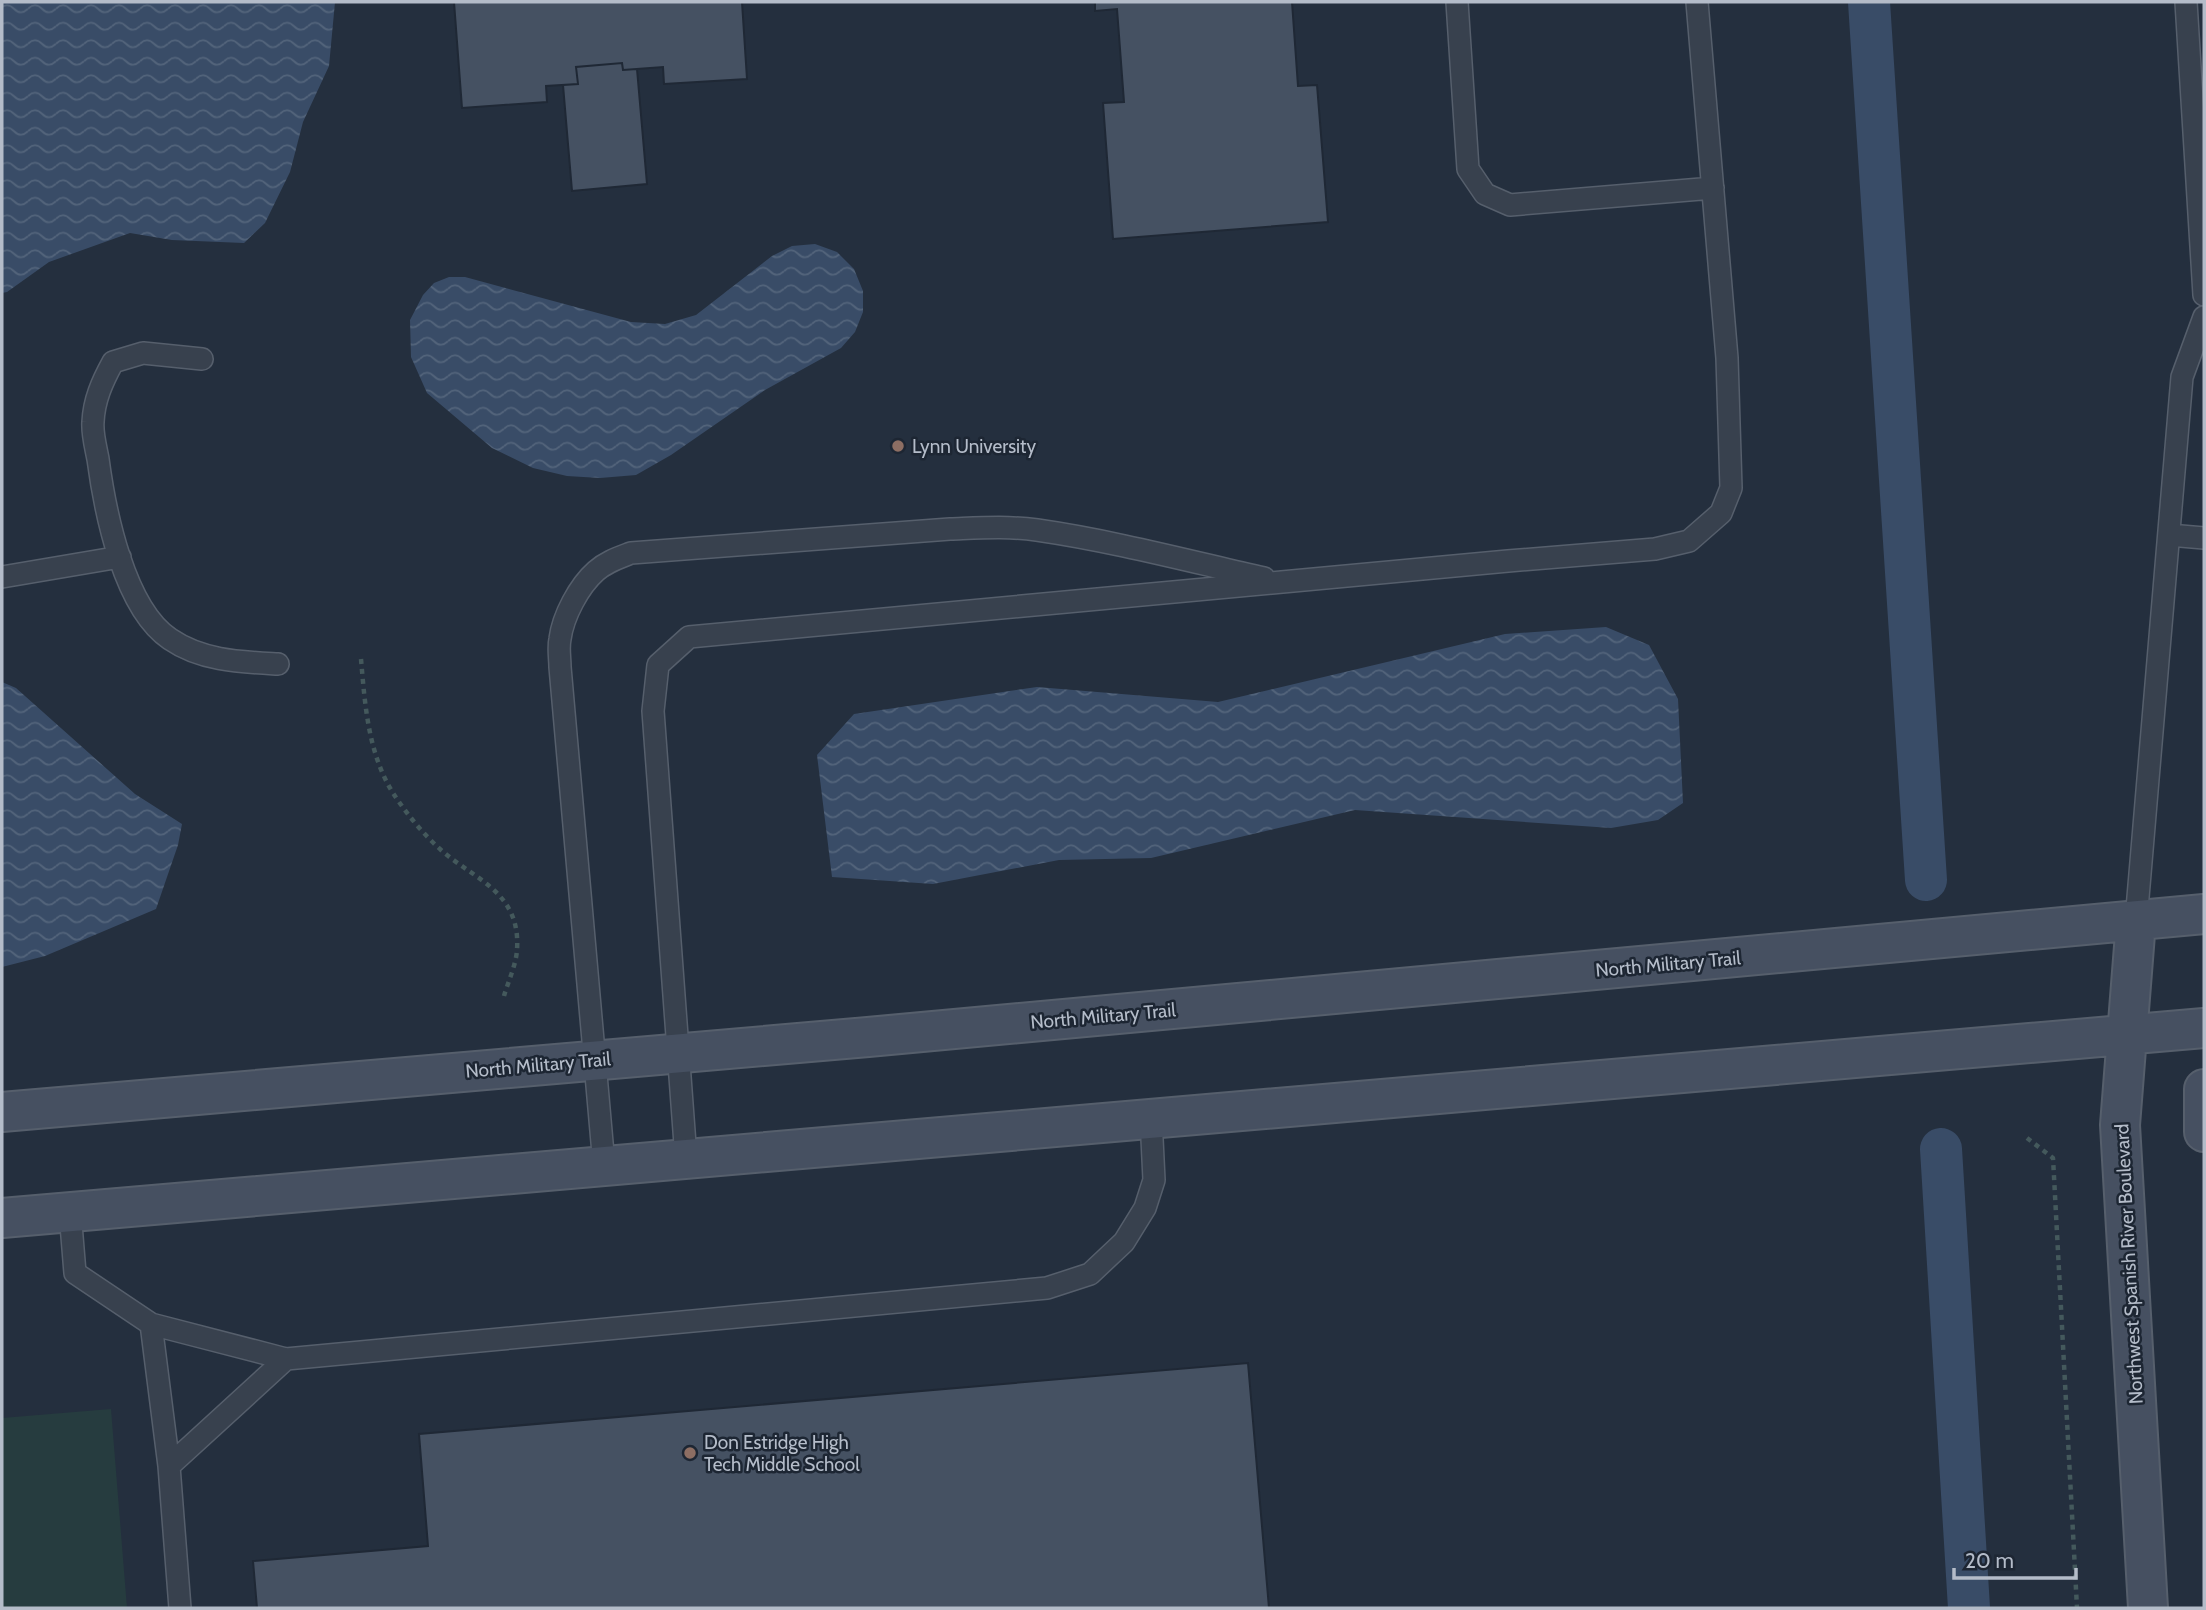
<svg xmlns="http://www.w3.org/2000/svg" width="2206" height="1610" font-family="Cabin,sans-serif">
	<defs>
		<pattern id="water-waves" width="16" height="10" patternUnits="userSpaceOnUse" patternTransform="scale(1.75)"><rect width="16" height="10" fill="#394c67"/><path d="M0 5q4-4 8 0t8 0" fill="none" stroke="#53647b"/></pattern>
	</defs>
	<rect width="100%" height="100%" fill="#242f3e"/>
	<!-- garden -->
	<path fill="#263c3f" d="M111 1409 127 1608H2V1418Z"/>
	<!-- water -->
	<path fill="url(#water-waves)" d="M2 2H335L329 66 303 122 290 172 265 223 244 243 172 240 130 233 49 262 7 292 2 293Z
		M815 244 837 252 854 269 863 291V312L855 332 841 348 765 390 671 455 636 475 600 478 567 476 533 468 492 448 427 393 411 357 410 320 423 295 434 283 449 277H465L631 322 665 324 696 315 772 256 792 246Z
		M1606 627 1649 645 1678 699 1683 803 1658 820 1611 828 1355 810 1151 858 1059 860 933 884 832 877 817 755 854 714 1037 687 1218 702 1505 634Z
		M2 682 16 688 135 794 182 824 178 845 156 909 45 956 2 967Z"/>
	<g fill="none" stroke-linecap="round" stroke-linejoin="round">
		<!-- canal -->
		<path stroke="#394c67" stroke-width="42" d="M1869 2 1926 880
			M1941 1149 1969 1608"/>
	</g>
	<!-- building -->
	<path fill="#455162" stroke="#1f2835" stroke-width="2" d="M454 2H742L747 79 664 84 663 67 623 70 622 63 576 67 578 84 546 86 547 102 462 108Z
		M1095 2H1292L1298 86 1317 85 1328 222 1113 239 1103 103 1124 102 1117 9 1095 11Z
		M622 63 623 70 637 69 647 184 572 191 563 85 578 84 576 67Z
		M1248 1363 1269 1608H257L253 1561 428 1546 419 1434Z"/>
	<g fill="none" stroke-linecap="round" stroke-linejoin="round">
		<!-- service casing -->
		<g stroke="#565f6c" stroke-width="24">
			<path id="service" d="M1457 2 1468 169 1485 194 1510 205 1713 188
				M2186 2 2204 295
				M202 359 143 353 113 362C102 382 94 400 93 422 92 434 96 448 98 459 105 512 124 608 170 639 202 661 241 662 278 664
				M2169 535 2204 538
				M2 577 120 557
				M2136 921 2182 377 2204 317
				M686 1158 653 711 658 665 689 637 1508 561 1655 549 1689 541 1721 513 1731 488 1727 358 1697 2
				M604 1165 560 667C560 658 558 648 560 639 563 616 579 586 596 571 606 562 618 558 631 553L950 529C979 528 1008 526 1037 530 1113 541 1189 561 1264 578
				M70 1212 75 1273 151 1324 169 1466 180 1608
				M151 1324 286 1359 1047 1288 1090 1274 1124 1242 1145 1208 1154 1180 1151 1118
				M169 1466 286 1359"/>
		</g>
		<!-- secondary casing -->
		<g stroke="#565f6c" stroke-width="42">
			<path id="secondary" d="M2136 921 2120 1125 2148 1608
				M2204 1089V1132
				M2 1112 868 1037 2204 914
				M2 1218 2204 1028"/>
		</g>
		<!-- path -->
		<path stroke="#44595c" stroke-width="4.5" stroke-dasharray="5 5" stroke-linecap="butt" d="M361 659C365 705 368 753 393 793 406 813 423 834 441 850 475 880 521 892 517 950 516 965 508 982 504 996
			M2027 1138 2053 1158 2077 1608"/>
		<!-- service -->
		<use href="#service" stroke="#38414e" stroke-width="21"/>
		<!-- secondary -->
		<use href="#secondary" stroke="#465061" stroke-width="38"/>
	</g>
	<!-- markers -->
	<g fill="#8d6e63" stroke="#1d2633" stroke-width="2.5">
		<circle cx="898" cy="446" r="7"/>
		<circle cx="690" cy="1453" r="7"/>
	</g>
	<g text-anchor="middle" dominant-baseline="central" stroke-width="5" stroke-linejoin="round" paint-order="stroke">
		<!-- poi labels -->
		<g font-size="19" fill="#b4bcc9" stroke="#1d2633" text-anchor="start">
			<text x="912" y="446">Lynn University</text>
			<text x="704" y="1442">Don Estridge High<tspan x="704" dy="22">Tech Middle School</tspan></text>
		</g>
		<!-- street labels -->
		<g font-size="19" fill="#b4bcc9" stroke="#1d2633">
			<text transform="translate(1668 964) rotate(-5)">North Military Trail</text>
			<text transform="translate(1103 1016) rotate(-5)">North Military Trail</text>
			<text transform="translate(538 1065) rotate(-5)">North Military Trail</text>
			<text transform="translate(2129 1264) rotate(-93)">Northwest Spanish River Boulevard</text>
		</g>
	</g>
	<!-- border -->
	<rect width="2206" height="1610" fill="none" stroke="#b4bcc9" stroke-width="7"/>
	<!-- scale -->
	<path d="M1954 1568v10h122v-10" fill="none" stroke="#b4bcc9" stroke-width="3.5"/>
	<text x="1965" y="1568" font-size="21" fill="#b4bcc9" stroke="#1d2633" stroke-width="5" paint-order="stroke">20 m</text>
</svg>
